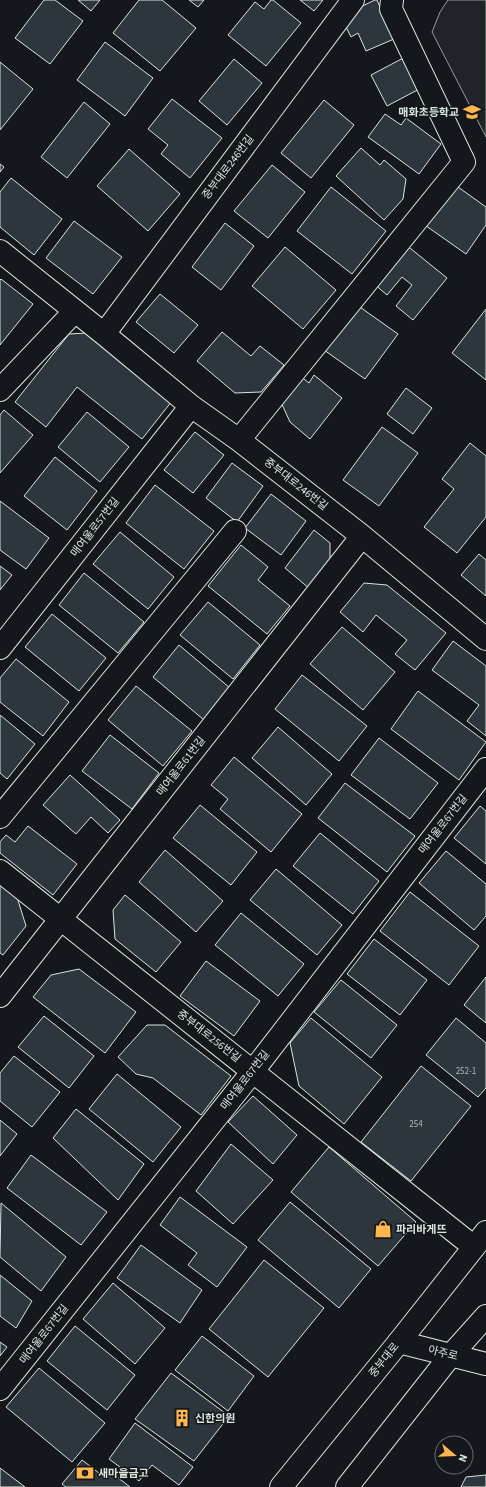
<svg xmlns="http://www.w3.org/2000/svg" width="486" height="1487" font-family="'Source Sans 3','Noto Sans KR',sans-serif">
	<rect width="100%" height="100%" fill="#14181c"/>
	<!-- green -->
	<path fill="#202428" stroke="#939e99" d="M448 0H486V137L432 32 440 12Z"/>
	<!-- building -->
	<path fill="#2c363c" stroke="#d8e6dc" d="M44 0H55L83 21 50 64 15 38Z
		M78 0H100L91 11Z
		M139 0H162L196 28 160 71 113 33Z
		M189 0H204L198 7Z
		M271 0H273L301 23 266 66 228 35 255 2 264 9Z
		M300 0H323L314 11Z
		M375 0H377L394 39 366 51 358 33 351 37 345 25 356 9Z
		M105 42 153 78 125 116 77 80Z
		M409 55 425 86 387 106 371 75Z
		M234 59 262 83 227 125 199 101Z
		M0 62 33 89 0 130Z
		M172 99 222 138 190 178 161 154 168 145 148 129Z
		M324 100 354 125 311 178 281 153Z
		M84 102 110 124 67 178 41 157Z
		M385 114 401 125 406 118 441 144 419 174 368 137Z
		M361 148 380 165 384 160 406 179 403 199 384 220 336 176Z
		M129 149 180 194 148 231 97 186Z
		M0 164 4 167 0 172Z
		M272 165 305 192 268 238 234 211Z
		M11 178 62 219 34 255 0 227V192Z
		M451 182 486 207V225L466 254 422 223Z
		M331 187 386 231 352 274 297 231Z
		M74 221 122 257 93 294 46 258Z
		M225 223 254 246 221 290 192 267Z
		M405 244 447 278 413 320 396 306 412 285 402 277 387 295 373 283Z
		M285 247 336 290 303 329 252 286Z
		M1 279 33 304 0 345V280Z
		M160 294 198 325 174 353 136 322Z
		M357 305 398 334 365 379 324 350Z
		M486 309V380L452 353Z
		M222 332 251 356 260 346 284 365 261 392 235 393 197 361Z
		M87 333 172 401 142 439 77 387 46 427 15 402 69 334Z
		M299 375 309 383 314 375 342 398 310 439 290 422 280 400Z
		M406 388 432 408 413 434 387 414Z
		M4 410 33 435 0 473V415Z
		M87 412 129 447 100 482 58 447Z
		M382 427 418 453 379 506 343 480Z
		M195 432 224 455 193 493 164 470Z
		M470 443 486 456V517L457 553 424 527 454 489 442 479Z
		M55 457 97 491 67 530 24 496Z
		M232 463 263 486 237 522 206 498Z
		M155 485 214 531 184 569 126 523Z
		M271 494 306 521 281 555 245 528Z
		M0 501 49 538 26 569 0 550Z
		M314 530 330 543V566L310 589 285 568Z
		M120 532 174 577 148 609 93 564Z
		M241 545 268 567 258 580 290 606 267 634 208 586Z
		M479 554 486 560V596L461 575Z
		M0 566 12 575 0 590Z
		M84 573 144 622 118 653 59 605Z
		M364 583 387 585 446 633 415 670 395 654 407 640 376 615 363 632 340 612Z
		M208 602 260 645 233 679 180 635Z
		M52 614 106 658 79 691 25 647Z
		M342 627 395 672 363 710 310 664Z
		M453 641 486 666V736L467 721 479 705 432 670Z
		M179 645 230 688 204 720 153 677Z
		M16 659 69 702 43 736 0 702V678Z
		M302 675 367 726 339 761 275 709Z
		M136 686 192 731 163 766 108 720Z
		M418 691 486 742 459 780 391 729Z
		M0 715 35 744 7 779 0 773Z
		M278 727 332 774 306 805 252 758Z
		M110 735 159 773 132 809 82 771Z
		M379 738 438 783 410 819 351 775Z
		M234 757 302 814 271 852 220 809 228 799 211 785Z
		M70 775 120 820 108 833 91 817 76 834 43 805Z
		M345 783 415 836 387 872 318 818Z
		M200 805 257 852 231 885 173 838Z
		M480 806 486 811V864L454 838Z
		M28 826 77 864 53 895 0 853V842L6 835 15 842Z
		M320 833 379 881 353 914 293 866Z
		M165 850 223 901 196 932 139 882Z
		M446 851 486 884V916L474 930 419 883Z
		M276 869 342 925 317 955 250 900Z
		M0 882 16 894 26 926 3 955 0 953Z
		M410 892 479 946 449 985 380 931Z
		M125 895 181 942 156 972 115 939 113 910Z
		M241 913 304 964 278 996 215 945Z
		M374 939 427 980 400 1015 347 974Z
		M206 961 260 1001 234 1036 180 996Z
		M79 969 136 1012 105 1053 33 997 51 975Z
		M486 977V1023L464 1005Z
		M341 980 397 1025 371 1058 314 1012Z
		M44 1016 94 1056 69 1088 18 1047Z
		M311 1018 382 1077 344 1124 299 1086 290 1043Z
		M456 1018 486 1043V1088L478 1097 426 1055Z
		M147 1025H165L231 1076 201 1115 153 1078 136 1074 118 1057Z
		M14 1056 60 1092 32 1127 0 1101V1073Z
		M421 1066 471 1106 411 1181 361 1142Z
		M117 1074 181 1127 153 1162 89 1109Z
		M253 1096 297 1135 273 1164 228 1122Z
		M76 1109 144 1164 118 1200 53 1138Z
		M0 1120 17 1134 0 1156Z
		M231 1144 273 1180 233 1224 196 1191Z
		M329 1147 416 1222 378 1266 291 1192Z
		M31 1155 107 1212 81 1245 7 1188Z
		M180 1197 247 1247 217 1287 188 1265 197 1253 160 1225Z
		M290 1202 371 1269 339 1308 258 1240Z
		M1 1203 66 1257 41 1291 0 1257Z
		M141 1245 202 1290 180 1323 117 1278Z
		M264 1260 324 1308 268 1377 209 1329Z
		M0 1275 32 1301 16 1328 0 1316Z
		M113 1283 165 1328 135 1364 83 1319Z
		M75 1326 135 1375 107 1410 47 1361Z
		M202 1336 254 1376 228 1411 175 1370Z
		M0 1342 7 1347 0 1356Z
		M39 1368 105 1423 72 1462 6 1407Z
		M171 1373 229 1416 194 1461 135 1419Z
		M135 1423 193 1467 179 1485 152 1465 139 1481 109 1459Z
		M82 1460 103 1476 108 1470 130 1487H66L62 1484Z
		M0 1468 25 1487H0Z
		M486 1475V1487H461L466 1477Z"/>
	<g fill="none" stroke-linecap="round" stroke-linejoin="round">
		<!-- street casing -->
		<g stroke="#d8e6dc" stroke-width="24">
			<path id="street" d="M0 251 104 334 191 406 239 440 362 536 486 639
				M104 334 353 0
				M0 390 75 311
				M239 440 464 162 391 9 392 0
				M0 648 191 406
				M0 817 235 531
				M0 871 474 1247
				M0 996 362 536
				M0 1389 253 1071 486 769"/>
		</g>
		<!-- secondary casing -->
		<g stroke="#d8e6dc" stroke-width="24">
			<path id="secondary" d="M399 1342 486 1364"/>
		</g>
		<!-- primary casing -->
		<g stroke="#d8e6dc" stroke-width="24">
			<path id="primary" d="M281 1487 399 1342 486 1232
				M347 1487 451 1355 486 1316"/>
		</g>
		<!-- street -->
		<use href="#street" stroke="#14181c" stroke-width="22"/>
		<!-- secondary -->
		<use href="#secondary" stroke="#14181c" stroke-width="22"/>
		<!-- primary -->
		<use href="#primary" stroke="#14181c" stroke-width="22"/>
	</g>
	<!-- icons -->
	<defs>
		<g id="school-bare" transform="scale(1.38)"><path d="M0-5L7-2L0 1L-7-2ZM-4 1L0 2.5L4 1V4Q0 6-4 4Z" fill="#ffb74d" stroke="#14181c" stroke-width="2.5" paint-order="stroke"/></g>
		<g id="shop-bare" transform="scale(1.38)"><path d="M-5-2.5h2.3a2.7 3.5 0 0 1 5.4 0H5L5.5 6h-11ZM-1.5-2.5h3a1.5 2.3 0 0 0-3 0Z" fill="#ffb74d" stroke="#14181c" stroke-width="2.5" paint-order="stroke"/></g>
		<g id="building-bare" transform="scale(1.38)"><path d="M-4-6H4V6H1V3H-1V6H-4ZM-2.5-4.3h1.7v1.8h-1.7ZM.8-4.3h1.7v1.8H.8ZM-2.5-1h1.7V.8h-1.7ZM.8-1h1.7V.8H.8Z" fill="#ffb74d" stroke="#14181c" stroke-width="2.5" paint-order="stroke"/></g>
		<g id="bank-bare" transform="scale(1.38)"><path d="M-6-4H6V4H-6ZM0-2.3a2.3 2.3 0 1 0 0 4.6a2.3 2.3 0 1 0 0-4.6Z" fill="#ffb74d" stroke="#14181c" stroke-width="2.5" paint-order="stroke"/></g>
	</defs>
	<g fill-rule="evenodd">
		<use href="#school-bare" x="472" y="112"/>
		<use href="#shop-bare" x="383" y="1229"/>
		<use href="#building-bare" x="182" y="1418"/>
		<use href="#bank-bare" x="85" y="1473"/>
	</g>
	<g text-anchor="middle" dominant-baseline="central" stroke-width="3" stroke-linejoin="round" paint-order="stroke">
		<!-- number labels -->
		<g font-size="9" fill="#adbab4">
			<text x="466" y="1071">252-1</text>
			<text x="416" y="1124">254</text>
		</g>
		<!-- poi labels -->
		<g font-size="11" font-weight="bold" fill="#d8e6dc" stroke="#14181c" text-anchor="start">
			<text x="459" y="112" text-anchor="end">매화초등학교</text>
			<text x="396" y="1229">파리바게뜨</text>
			<text x="195" y="1418">신한의원</text>
			<text x="98" y="1473">새마을금고</text>
		</g>
		<!-- street labels -->
		<g font-size="11" fill="#d8e6dc" stroke="#14181c">
			<text transform="translate(228 167) rotate(-53)">중부대로246번길</text>
			<text transform="translate(296 484) rotate(38)">중부대로246번길</text>
			<text transform="translate(95 527) rotate(-52)">매여울로57번길</text>
			<text transform="translate(181 766) rotate(-52)">매여울로61번길</text>
			<text transform="translate(443 824) rotate(-52)">매여울로67번길</text>
			<text transform="translate(209 1036) rotate(38)">중부대로256번길</text>
			<text transform="translate(245 1080) rotate(-52)">매여울로67번길</text>
			<text transform="translate(44 1334) rotate(-52)">매여울로67번길</text>
			<text transform="translate(443 1353) rotate(14)">아주로</text>
			<text transform="translate(384 1360) rotate(-51)">중부대로</text>
		</g>
	</g>
	<!-- north arrow -->
	<g transform="translate(454 1455) rotate(109)"><circle r="19" fill="#14181c" stroke="#626a69"/>
	<path d="M0-3L7 15L0 10L-7 15Z" fill="#ffb74d"/>
	<text y="-6" font-size="11" font-weight="bold" text-anchor="middle" fill="#d8e6dc">N</text>
	</g>
</svg>
